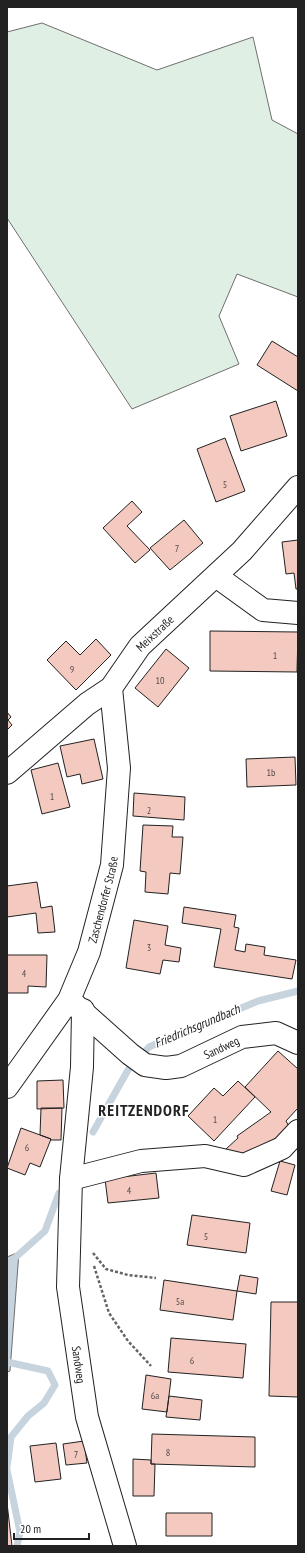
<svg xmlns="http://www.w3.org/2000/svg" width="305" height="1553" font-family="'PT Sans Narrow',sans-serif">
	<rect width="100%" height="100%" fill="#fff"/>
	<!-- green -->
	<path fill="#e0efe3" stroke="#6f6f6f" d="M42 23 157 70 253 37 272 120 298 134V297L237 274 219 316 239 364 132 409 7 218V32Z"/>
	<!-- water -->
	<path fill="#c7d3dd" stroke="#6f6f6f" d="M19 1252 10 1371 7 1372V1257Z"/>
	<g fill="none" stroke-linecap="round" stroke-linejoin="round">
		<!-- stream -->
		<path stroke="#c7d3dd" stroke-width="7" d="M93 1132 128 1070 149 1047 258 1001 298 991
			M7 1265 45 1231 59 1193
			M7 1362 48 1371 55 1385 44 1403 28 1416 11 1437 7 1467
			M7 1470 20 1532 17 1546"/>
	</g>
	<!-- building -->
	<path fill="#f3c9c0" stroke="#222" d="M272 341 298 357V391L257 365Z
		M276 401 287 436 241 451 230 416Z
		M225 438 245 491 216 502 197 449Z
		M132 501 142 512 127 526 150 550 135 563 103 528Z
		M184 520 203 543 170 570 150 548Z
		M298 540V589H296L294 573 286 574 282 542Z
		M210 631 298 632 297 672 210 671Z
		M96 639 111 655 76 690 47 660 66 641 80 655Z
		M166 649 189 668 158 707 135 688Z
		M7 712 11 717 8 720 12 725 7 730Z
		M94 739 103 779 82 784 80 774 67 777 60 746Z
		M295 757 296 785 247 787 246 759Z
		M58 763 70 807 42 814 31 770Z
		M134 793 185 797 184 820 133 816Z
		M143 825 173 826 172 837H183L180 874 170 873 168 894 145 892 146 872 140 871Z
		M37 882 41 908 52 906 55 932 38 933 36 913 7 917V886Z
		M184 907 236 915 234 927 239 928 235 950 245 952 246 944 265 947 264 955 296 960 292 979 214 967 221 929 182 923Z
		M134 920 168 926 165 945 181 948 179 962 163 960 160 974 126 968Z
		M7 955H47L46 987 28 986V993H7Z
		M278 1051 298 1069V1108L286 1121 290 1128 251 1156 232 1154 226 1149 238 1138 237 1136 271 1112 245 1087Z
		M63 1080 64 1108 37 1109V1081Z
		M238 1081 255 1097 214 1141 188 1116 214 1088 223 1096Z
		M41 1108H62L61 1140H50L51 1139 40 1135Z
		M21 1128 51 1139 40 1167 30 1163 25 1175 7 1168Z
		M280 1161 295 1165 287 1195 271 1191Z
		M156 1173 159 1198 108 1203 105 1179Z
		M192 1215 250 1223 246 1253 187 1245Z
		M240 1275 258 1278 256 1294 237 1291Z
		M164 1280 237 1291 233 1320 160 1310Z
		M271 1302H298V1397L269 1396Z
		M171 1338 246 1344 243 1378 168 1372Z
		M146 1375 171 1379 167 1412 142 1409Z
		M169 1396 202 1400 200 1420 166 1417Z
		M152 1434 255 1437V1467L151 1464Z
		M84 1441 87 1463 66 1465 63 1444Z
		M56 1443 61 1479 35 1482 30 1446Z
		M133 1459 151 1460V1464H155L154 1496H133Z
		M7 1503 12 1546H7Z
		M166 1513H212V1536H166Z"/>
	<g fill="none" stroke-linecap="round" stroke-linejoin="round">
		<!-- minor casing -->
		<g stroke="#222" stroke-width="24">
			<g id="minor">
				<path d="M216 576 263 610 298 613"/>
				<path id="s1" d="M7 773 87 704 111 688 140 646 242 551 298 487"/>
				<path id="s2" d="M75 1005 130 1054 145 1065 166 1068 181 1066 242 1037 276 1033 298 1043"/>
				<path id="s3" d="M83 1010 82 1067 71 1179 68 1287 87 1417 125 1546"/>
				<path id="s4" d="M7 1087 69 1000 89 952 112 865 119 768 111 688"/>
				<path d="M71 1179 141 1161 205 1156 244 1165 282 1148 298 1131"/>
			</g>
		</g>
		<!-- path -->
		<path stroke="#646464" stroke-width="2.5" stroke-dasharray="3 2" stroke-linecap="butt" d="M93 1253 106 1269 128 1275 156 1278
			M94 1266 109 1313 128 1341 151 1366"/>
		<!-- minor -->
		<use href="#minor" stroke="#fff" stroke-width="22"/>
	</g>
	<g text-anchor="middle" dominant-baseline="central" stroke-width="3" stroke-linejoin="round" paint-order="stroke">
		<!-- number labels -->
		<g font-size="10" fill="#564c4a">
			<text x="225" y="484">5</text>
			<text x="177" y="548">7</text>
			<text x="275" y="655">1</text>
			<text x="72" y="669">9</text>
			<text x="160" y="680">10</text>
			<text x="271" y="772">1b</text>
			<text x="52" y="796">1</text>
			<text x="149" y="810">2</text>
			<text x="149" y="947">3</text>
			<text x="24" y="973">4</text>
			<text x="215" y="1119">1</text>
			<text x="27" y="1147">6</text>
			<text x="129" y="1190">4</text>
			<text x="206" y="1236">5</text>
			<text x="180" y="1301">5a</text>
			<text x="192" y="1360">6</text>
			<text x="155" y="1395">6a</text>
			<text x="168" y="1452">8</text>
			<text x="76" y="1454">7</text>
		</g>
		<!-- street labels -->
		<g font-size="12" fill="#222" stroke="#fff">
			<text stroke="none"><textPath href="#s1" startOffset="205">Meixstraße</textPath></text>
			<text stroke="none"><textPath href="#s4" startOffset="213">Zaschendorfer Straße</textPath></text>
			<text stroke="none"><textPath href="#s2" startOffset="173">Sandweg</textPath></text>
			<text stroke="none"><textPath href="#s3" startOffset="356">Sandweg</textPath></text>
		</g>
		<!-- water labels -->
		<g font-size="13" font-style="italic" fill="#222" stroke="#fff">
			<text transform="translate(197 1026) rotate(-23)">Friedrichsgrundbach</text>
		</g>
		<!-- district labels -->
		<g font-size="16" font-weight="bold" letter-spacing="1" fill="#222" stroke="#fff">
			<text x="144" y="1110">REITZENDORF</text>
		</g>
	</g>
	<!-- border -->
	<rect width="305" height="1553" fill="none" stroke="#222222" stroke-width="16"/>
	<!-- scale -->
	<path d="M14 1533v6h75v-6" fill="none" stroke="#222222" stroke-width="2"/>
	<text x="20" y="1533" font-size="12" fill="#222222" stroke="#ffffff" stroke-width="3" paint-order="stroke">20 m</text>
</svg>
